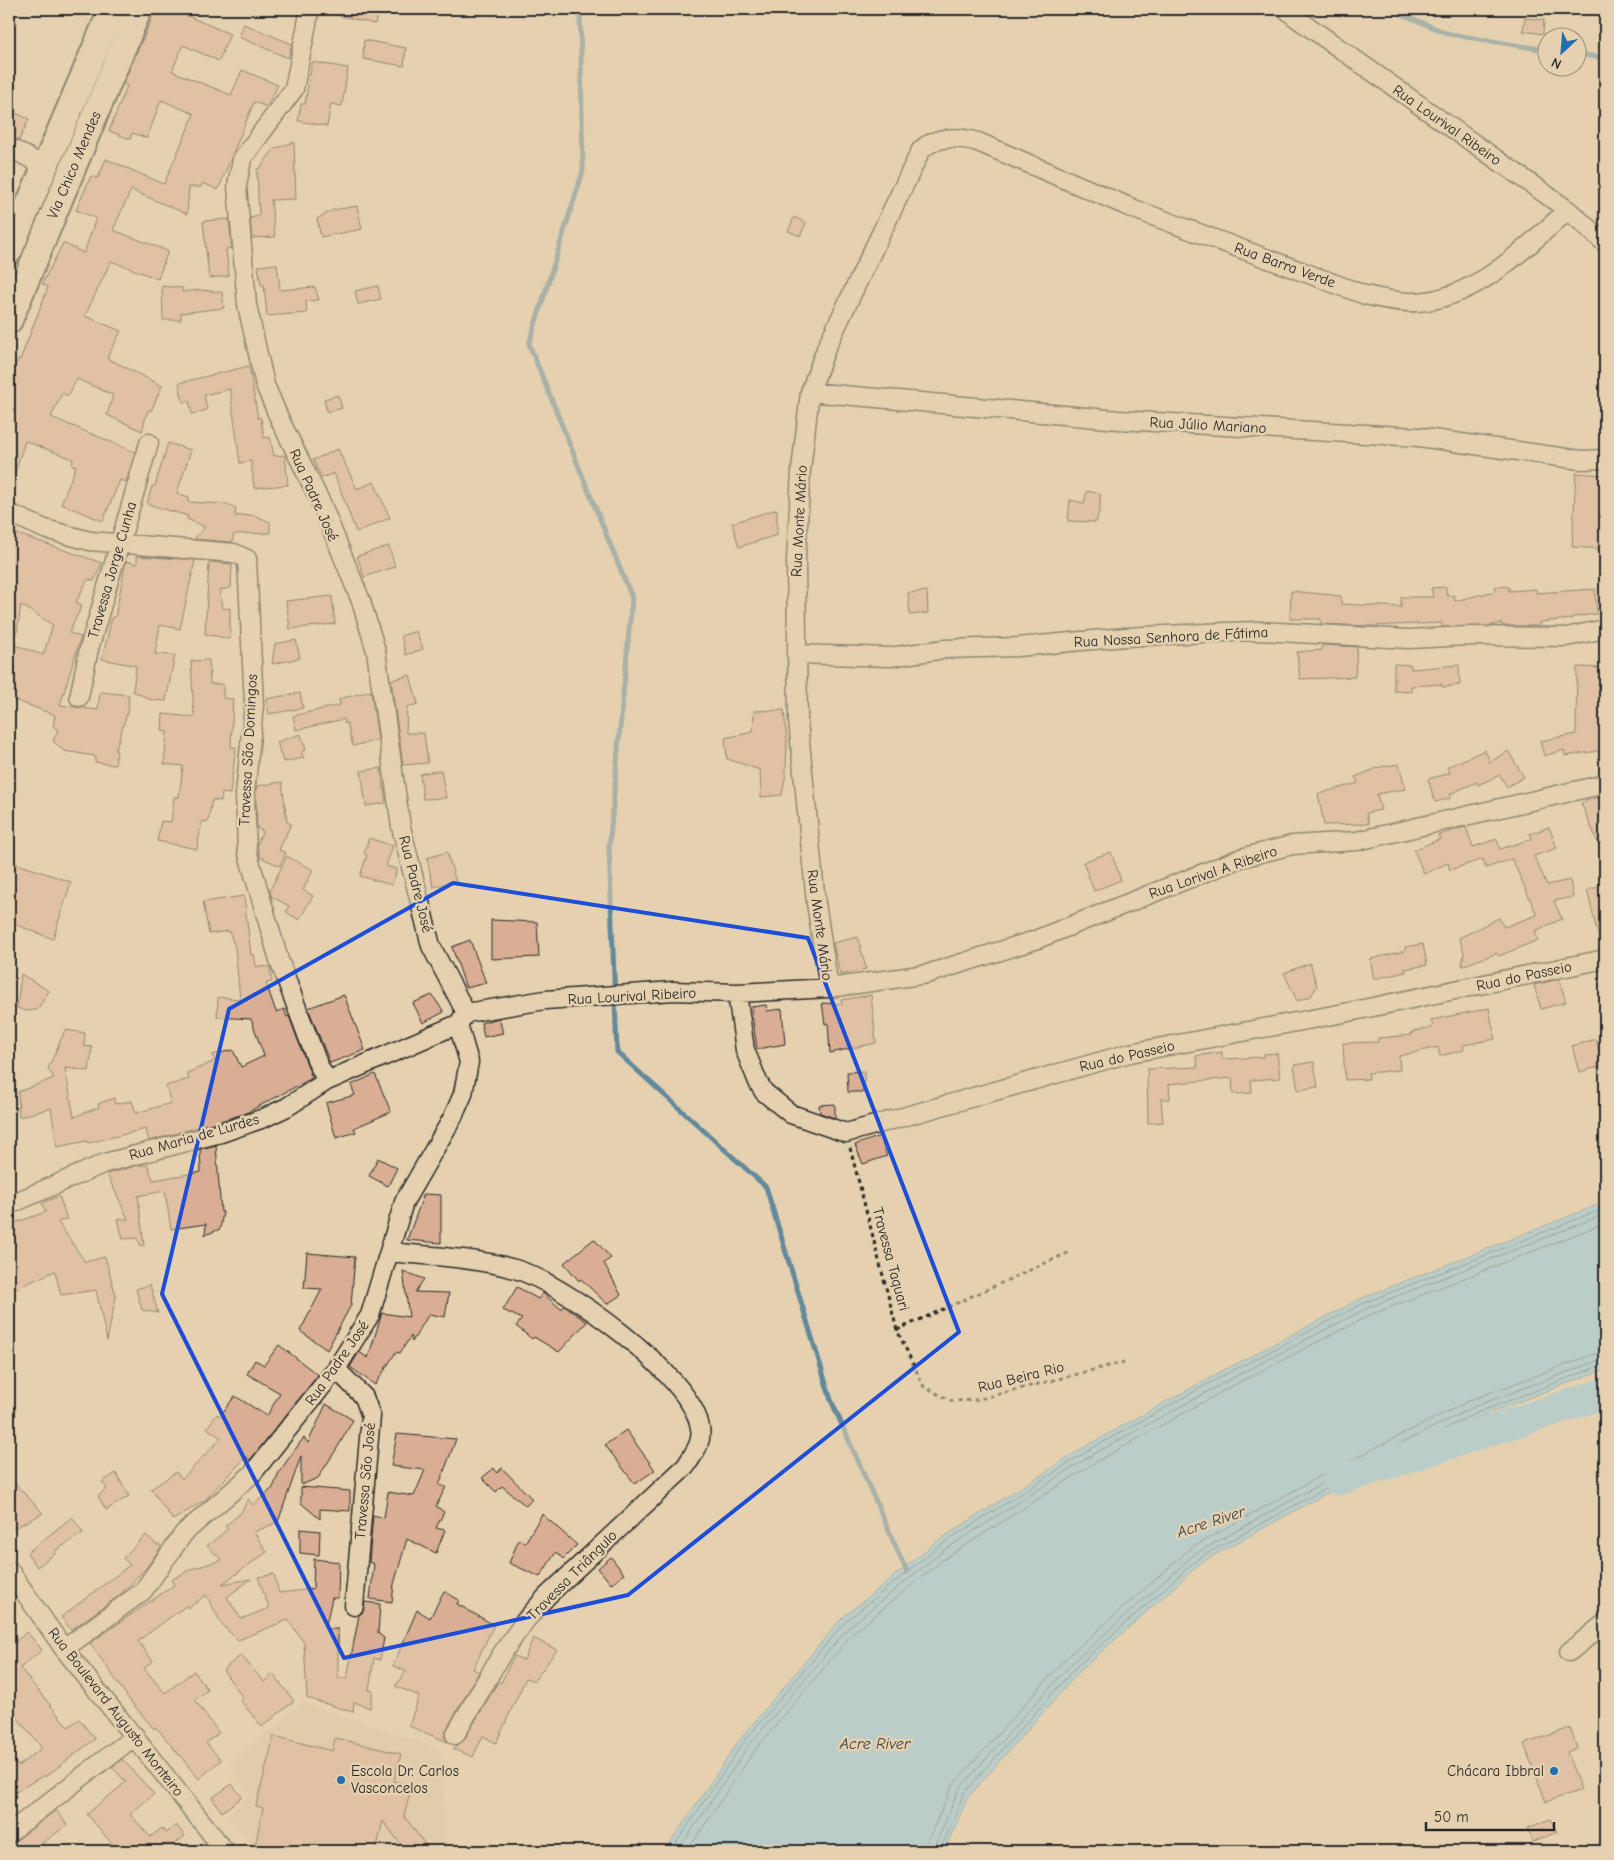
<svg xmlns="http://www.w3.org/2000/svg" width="1614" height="1860" font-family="'Comic Neue',sans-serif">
	<rect width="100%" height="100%" fill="#e5d1af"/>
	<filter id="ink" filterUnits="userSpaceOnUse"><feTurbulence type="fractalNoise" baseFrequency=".02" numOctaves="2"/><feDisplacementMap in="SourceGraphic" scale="10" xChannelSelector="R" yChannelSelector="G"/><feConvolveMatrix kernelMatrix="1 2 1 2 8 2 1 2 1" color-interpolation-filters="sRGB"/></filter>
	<g filter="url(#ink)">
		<!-- built -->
		<path fill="#ddc3a5" d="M302 1702 441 1749 447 1851H254L228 1815 249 1796 230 1764Z"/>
		<!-- water -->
		<path fill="#87c8e8" stroke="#62899c" d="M1605 1202V1369L1481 1416 1340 1486 1202 1562 1079 1672 968 1797 944 1851H665L740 1739 841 1619 936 1542 1086 1446 1224 1370 1362 1298Z"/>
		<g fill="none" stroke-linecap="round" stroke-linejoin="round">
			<!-- shore -->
			<path stroke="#506a77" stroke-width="1" d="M671 1851 744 1741 845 1622 939 1546 1089 1450 1226 1374 1364 1303 1605 1208
				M678 1851 749 1745 849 1627 943 1551 1092 1455 1229 1380 1367 1308 1605 1214
				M687 1851 755 1750 854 1632 947 1557 1096 1462 1232 1386 1370 1315 1605 1223
				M926 1851 927 1842 953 1785 1065 1659 1191 1548 1331 1470 1473 1399 1605 1350
				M933 1851 959 1789 1071 1664 1195 1554 1335 1476 1476 1406 1605 1358
				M940 1851 964 1793 1075 1668 1199 1558 1337 1482 1479 1412 1605 1364"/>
			<!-- stream -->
			<path stroke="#62899c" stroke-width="5" d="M580 9 583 171 529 344 632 598 609 848 617 1052 766 1187 831 1400 907 1572
				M1390 9 1449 34 1546 50
				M1576 54 1605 58"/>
			<!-- river -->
			<path stroke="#87c8e8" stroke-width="31" d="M1338 1480 1605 1393"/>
		</g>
		<!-- building -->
		<path fill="#d9ae94" stroke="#2b2b2b" d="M156 9H171L230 34 219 61 183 45 172 71 231 95 242 70 278 85 267 107 254 102 218 190 203 183 201 187H189L187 214 131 190 113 230 168 251 158 279 111 261 85 316 121 331 107 358 162 386 151 411 148 410 142 431 107 415 113 395 77 379 68 396 62 393 51 417 135 452 126 482 120 480 103 521 61 504 76 466 72 465 73 459 25 441 12 482H9V380L18 359 20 360 48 287 42 284 63 243 84 253 96 218 76 210 91 176 98 178 106 159 164 184 194 114 161 100 147 138 132 133 130 139 109 131 127 86 123 84Z
			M332 9H379L375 24 332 14Z
			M1525 18 1544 20 1543 34 1523 31Z
			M244 24 292 44 288 58 239 37Z
			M364 40 406 48 404 66 363 59Z
			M312 62 348 68 342 106 331 104 327 126 298 121 301 104H305Z
			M9 110 29 119 19 140 9 136Z
			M294 142 296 199 271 200 275 237 252 238 250 218 259 216 257 169 260 168 274 149Z
			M357 206 362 229 321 237 317 219 333 210Z
			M794 217 806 223 800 236 788 231Z
			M229 219 232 248 226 249 229 276 209 278 203 221Z
			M277 264 280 290 315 287 319 300 306 301 307 313 267 316 264 285H261L258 266Z
			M162 286 183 288 182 292 199 290 222 292 224 308 181 313V320H163Z
			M378 286 381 299 358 304 355 291Z
			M249 366 258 418H261L264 438 270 437 274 456 285 455 288 485 254 488 251 461 240 463 230 389 204 395 207 410 192 414 189 401 183 402 179 383Z
			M338 395 342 408 327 412 324 399Z
			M168 443 191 450 177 493 189 497 188 502 227 504 236 508 235 516 254 515 270 522V533L234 534 232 542 194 539 205 527 187 519 188 516 147 504 152 486H155Z
			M338 449 357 489 374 482 390 518 356 532 334 473 322 478 313 460Z
			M1576 473 1605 475V549L1572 547Z
			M1087 491 1100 494V509L1096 522 1068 521 1070 500 1084 503Z
			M777 509V535L739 547 732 523Z
			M9 531 102 563 94 581 88 579 76 602 82 605 69 633 81 637 60 705 98 710 100 692 129 695 128 710 115 751 117 752 115 765 95 762V756L64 751 53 741 58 730 53 726 55 715 9 698V643L43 655 53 625 21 605 17 632H9Z
			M389 546 395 567 364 577 357 556Z
			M137 556 195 560 180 629 160 625 155 654 175 655 166 701 151 700 133 691 136 666 102 659 112 617H115L126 561 137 564Z
			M209 562 232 564 231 588 220 590 222 609 230 608V639L205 634Z
			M1495 586 1509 587V591L1536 589V593L1595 589 1597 614 1572 617V619L1539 622 1540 626H1502V623L1490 626 1442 627V623L1371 626 1321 624V619H1290L1291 591 1341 596V604L1401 607V597H1433L1431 588 1446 587 1447 596 1454 595 1455 601 1495 591Z
			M927 591 928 613 910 615 908 593Z
			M332 596 335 624 290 629 286 601Z
			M416 631 423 649 406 655 401 636Z
			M296 640 300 658 272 664 275 644Z
			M1322 645 1357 647 1355 677 1300 679 1297 652 1322 650Z
			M209 660 210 684H223V698L233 699 231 747H236L230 794 222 793 221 801 212 800 208 822 202 821 197 849 157 841 161 821 171 822 174 797H179L183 766 164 764 167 732 162 731 163 714 194 717 191 661Z
			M1394 664 1411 665V669L1459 665 1460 685 1442 687V684L1428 685 1411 686V692L1394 691Z
			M1577 667 1605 668V750L1565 756 1564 750 1544 756 1540 741 1576 734Z
			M410 675 418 704 407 707 406 733H424L428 763 403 765 391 680Z
			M371 691 378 740 353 746 347 723 345 724 344 719 296 730 293 716 340 705 339 699Z
			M300 693 303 708 269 714 266 699Z
			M784 710 787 740 786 773 782 795 761 797 760 770 727 759 725 738 753 732 754 711Z
			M301 734 306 750 301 752 304 758 283 762 277 742Z
			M1485 750 1490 762 1508 751 1524 777 1507 787 1500 775 1478 785 1477 782 1450 794 1451 798 1435 802 1428 779 1450 773 1447 767Z
			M1399 764 1405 789 1377 794 1381 810 1366 813 1369 824 1324 825 1318 794 1358 783 1355 777 1380 767Z
			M381 768 386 803 366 806 361 771Z
			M441 770 446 798 423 799 420 774Z
			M282 782 287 822 291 824 279 850 286 853 280 866 260 857 257 844 263 831 257 828 256 794 257 786Z
			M1601 796 1605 805V859L1581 803Z
			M1466 827 1473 847 1497 839 1500 849 1532 839 1530 834 1549 827 1557 848 1534 856 1547 885 1570 880 1573 897 1554 901 1562 919 1535 931 1538 940 1499 956 1497 953 1462 966 1464 952 1459 938 1499 918 1504 927 1537 915 1512 859 1486 868 1483 859 1450 870 1448 863 1424 874 1414 850 1440 839 1438 835Z
			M369 838 393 846 386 866 397 869 392 885 360 876 367 855 364 854Z
			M447 852 456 882 433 887 427 858Z
			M1111 852 1121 880 1094 891 1083 862Z
			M287 856 313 870 303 890 313 896 299 920 286 912 289 906 271 896 270 890Z
			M9 861 71 882 53 939 9 922Z
			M1605 885V943H1600L1587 890Z
			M244 896 251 955 254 954 256 966 270 967 272 982 266 983 276 1012 284 1009 287 1017 289 1016 312 1078 244 1114 149 1141 146 1129 88 1143 87 1141 57 1147 51 1108 19 1117 18 1092 54 1078 48 1069 65 1030 85 1033 84 1046 92 1047 89 1071 65 1068 74 1117 99 1107 98 1104 114 1098 115 1104 132 1101 136 1113 171 1103 166 1086 189 1079 187 1073 215 1061 212 1055 233 1050 241 1067 264 1056 251 1019 217 1017 218 997 240 999 235 948 229 931 209 934 203 902Z
			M491 920 537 922 539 957 491 959Z
			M858 937 866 969 840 975 833 943Z
			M470 940 486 983 466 988 452 947Z
			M1423 944 1427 965 1405 969 1406 972 1374 979 1370 959 1405 951V947Z
			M1310 963 1317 986 1311 996 1297 1001 1284 973Z
			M21 974 49 991 37 1010 26 1011 17 1008Z
			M1559 979 1566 1002 1541 1009 1534 985Z
			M344 995 365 1050 330 1063 308 1008Z
			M432 995 444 1012 423 1023 413 1003Z
			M871 995 876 1043 830 1053 828 1023 825 1024 822 1003 842 1004 841 1000Z
			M766 1005 767 1011 782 1009 785 1044 757 1049 751 1007Z
			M1489 1008 1495 1039 1463 1045 1464 1050 1440 1056 1438 1047 1399 1056 1400 1070 1368 1073 1369 1079 1345 1080 1343 1043 1378 1042V1038L1412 1035 1411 1032 1433 1027 1431 1020Z
			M499 1018 503 1033 484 1037 481 1023Z
			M1596 1039 1603 1066 1579 1072 1572 1046Z
			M1222 1052V1059L1264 1057V1054L1277 1053 1280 1078 1251 1080 1252 1093 1233 1094 1232 1078 1169 1084 1170 1099H1161L1163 1122 1148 1123 1147 1069 1198 1067 1196 1056Z
			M1314 1062 1318 1087 1298 1090 1294 1065Z
			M864 1071V1092H848L847 1072Z
			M375 1074 391 1112 354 1128 356 1132 336 1138 326 1103 355 1095 351 1085Z
			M835 1104V1118L820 1113 819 1105Z
			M880 1136 887 1156 863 1164 855 1145Z
			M216 1145 221 1212H223L220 1229 205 1235 206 1224 171 1229 165 1191 138 1196 144 1245 141 1246 137 1238 123 1239 118 1219H128L107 1174 139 1165H148L153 1180 201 1172 200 1149Z
			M378 1158 397 1168 388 1186 369 1176Z
			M424 1194 441 1195V1243L407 1240Z
			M59 1196 67 1219 58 1222 85 1262 105 1257 116 1296 107 1341 96 1290 61 1295 55 1271 13 1290 9 1281V1225L46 1212 42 1203Z
			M594 1239 611 1258 604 1263 621 1295 607 1304 581 1279 579 1281 564 1263Z
			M307 1253 355 1257 351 1305 327 1350 300 1331 322 1289 304 1288Z
			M403 1271 424 1279 415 1292 449 1293 445 1317 429 1314 412 1342 411 1336 400 1353 396 1352 375 1385 350 1367 359 1352 368 1358 382 1313 409 1317Z
			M150 1285 158 1313 142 1310 136 1289Z
			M517 1287 538 1299 543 1293 561 1309 564 1306 587 1322 559 1352 534 1337 532 1339 516 1326 522 1319 503 1310Z
			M279 1345 318 1375 250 1460 246 1457 205 1500 173 1520 151 1489 176 1472 182 1479 221 1438 207 1428 217 1414 220 1416 235 1396 267 1416 280 1393 247 1374 255 1360 264 1365Z
			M326 1404 353 1420 339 1445 318 1478 301 1485V1456L278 1522 254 1532 267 1552 222 1584 251 1579 227 1597 241 1619 269 1608 258 1577 274 1574 279 1593 313 1589 314 1559 339 1562 338 1598H332L325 1629H338V1678H347L359 1615 363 1612 365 1602 380 1604 378 1633 384 1638 380 1660 374 1658 369 1690 373 1691 370 1708 354 1702 353 1712 307 1698 304 1643 288 1620 238 1640 223 1626 206 1595 189 1608 187 1605 138 1641 153 1661 144 1668 165 1693 194 1671 208 1690 195 1700 219 1733 206 1743 221 1760 199 1779 156 1727 154 1729 131 1702 90 1643 174 1585 171 1580 191 1569 222 1560 207 1546 228 1529 225 1526 241 1513 248 1499 253 1505 273 1488 279 1472 302 1440 304 1438 308 1443Z
			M626 1430 655 1470 635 1484 605 1445Z
			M397 1434 456 1439 439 1485 446 1487 436 1506 444 1512 436 1528 445 1530 436 1553 407 1539 394 1584 392 1602 370 1599 374 1564 369 1562 373 1515 384 1518 388 1492 414 1496 425 1470 391 1466Z
			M494 1468 497 1473 502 1468 532 1499 526 1506 502 1486 496 1492 482 1478Z
			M116 1473 129 1496 106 1510 98 1496 107 1488 102 1482Z
			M9 1477 43 1513 9 1531Z
			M301 1487 350 1491V1511L320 1509V1519L301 1503Z
			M542 1514 577 1545 563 1559 556 1552 540 1577 509 1563 519 1539 525 1543Z
			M72 1517 83 1533 55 1551 56 1553 37 1567 27 1553Z
			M300 1529 320 1531 319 1555 300 1553Z
			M146 1535 157 1545 159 1544 161 1547 147 1567 120 1595 71 1630 61 1617 130 1565 123 1558Z
			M611 1557 624 1574 611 1584 598 1568Z
			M444 1591 459 1600 457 1604 494 1625 473 1669 479 1672 446 1730 444 1736 448 1742 409 1726 419 1696 395 1686 406 1671 393 1666 417 1610 430 1618Z
			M27 1632 42 1650 20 1668 68 1727 79 1719 95 1739 45 1777 44 1775 9 1796V1752L18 1766 42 1748 9 1708V1647Z
			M533 1638 557 1650 534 1681 526 1678 496 1743 483 1736 473 1757 453 1749 464 1740 498 1682 501 1683 514 1656 524 1660Z
			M241 1655 264 1682 273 1674 294 1701 262 1727 240 1700 243 1698 223 1670Z
			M1570 1728 1577 1748 1567 1752 1581 1790 1546 1802 1524 1744Z
			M274 1736 332 1751 335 1738 401 1754 394 1781 412 1785 404 1816 430 1851H406L383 1821 376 1851H254L263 1808 256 1806Z
			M122 1759 154 1794 130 1814 150 1837 162 1828 166 1833 176 1825 185 1836 168 1849 166 1846 161 1851H118L87 1814 126 1782 112 1767Z
			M232 1784 242 1797 222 1812 212 1798Z
			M56 1810 67 1825 40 1845 45 1851H9V1846Z
			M1551 1819 1557 1832 1533 1842 1527 1828Z"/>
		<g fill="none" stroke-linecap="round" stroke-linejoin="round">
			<!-- street casing -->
			<g stroke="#2b2b2b" stroke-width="21">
				<path id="street" d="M310 9 294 89 242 159 237 186 247 305 265 385 280 420 322 505 361 601 376 651 401 827 431 946 466 1013 458 1024
					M1286 9 1295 17 1568 210 1605 243
					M9 147 44 166
					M810 392 1119 420 1419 437 1581 460 1605 459
					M9 513 45 529 90 541 234 553 247 559 254 705 245 794 247 851 279 960 318 1064 327 1081
					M796 654 890 657 945 649 1018 647 1125 637 1226 632 1259 631 1409 639 1468 636 1566 637 1605 629
					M79 697 89 649 149 443
					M829 988 816 903 798 721 796 560 801 470 810 392 827 346 921 150C936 135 960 137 978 142L1134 209 1365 295C1382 299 1400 303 1418 302 1478 298 1526 247 1568 210
					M737 993 745 1050 758 1082 764 1092 791 1114 846 1133 1130 1053 1339 1014 1605 959
					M466 1013 545 1000 673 991 737 993 829 988 927 974 1035 940 1241 858 1292 845 1357 841 1605 784
					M9 1205 105 1163 221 1133 264 1118 287 1107 327 1081 458 1024
					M390 1252C430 1256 477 1258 515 1269 563 1283 693 1376 700 1428 703 1443 693 1454 686 1466L547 1596 525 1621 501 1655 455 1735
					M336 1369 364 1397 371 1416 354 1606
					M9 1570 64 1649 225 1851
					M64 1649 143 1591 184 1533 252 1474 336 1369 370 1315 404 1202 453 1117 463 1094 469 1062 458 1024
					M1569 1652 1605 1623
					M9 1833 135 1736"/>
			</g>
			<!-- secondary casing -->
			<g stroke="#2b2b2b" stroke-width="29">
				<path id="secondary" d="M9 251 112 9
					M9 321 139 9"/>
			</g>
			<!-- path -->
			<path stroke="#2b2b2b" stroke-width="3" stroke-dasharray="4 4" stroke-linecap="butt" d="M850 1148 897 1330 924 1387 952 1401 976 1400 1124 1362
				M897 1330 1072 1251"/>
			<!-- street -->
			<use href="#street" stroke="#e5d1af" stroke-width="18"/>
			<!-- secondary -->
			<use href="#secondary" stroke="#e5d1af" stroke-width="25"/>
		</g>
	</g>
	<!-- marked area -->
	<path d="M0 0H1614V1860H0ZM453 883 808 938 959 1332 628 1595 344 1658 162 1294 229 1009Z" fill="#e5d1af" fill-opacity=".55" fill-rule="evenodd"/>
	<path fill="none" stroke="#1d4ed8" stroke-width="4" stroke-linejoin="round" d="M453 883 808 938 959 1332 628 1595 344 1658 162 1294 229 1009Z"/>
	<!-- markers -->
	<g fill="#1f6fb2" stroke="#e5d1af" stroke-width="2">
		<circle cx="1554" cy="1771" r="5"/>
		<circle cx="341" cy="1780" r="5"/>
	</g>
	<g text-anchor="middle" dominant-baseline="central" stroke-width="5" stroke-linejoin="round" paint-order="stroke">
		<!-- street labels -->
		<g font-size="15" fill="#2b2b2b" stroke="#e5d1af">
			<text transform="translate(1447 125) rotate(35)">Rua Lourival Ribeiro</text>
			<text transform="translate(74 165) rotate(-67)">Via Chico Mendes</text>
			<text transform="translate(1285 265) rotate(20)">Rua Barra Verde</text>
			<text transform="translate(1208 425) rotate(3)">Rua Júlio Mariano</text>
			<text transform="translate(314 495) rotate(66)">Rua Padre José</text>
			<text transform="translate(799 521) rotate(-87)">Rua Monte Mário</text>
			<text transform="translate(112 570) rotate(-74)">Travessa Jorge Cunha</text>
			<text transform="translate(1171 637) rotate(-3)">Rua Nossa Senhora de Fátima</text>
			<text transform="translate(248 750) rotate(-87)">Travessa São Domingos</text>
			<text transform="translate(1213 872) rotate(-19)">Rua Lorival A Ribeiro</text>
			<text transform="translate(416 884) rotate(76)">Rua Padre José</text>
			<text transform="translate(820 925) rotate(82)">Rua Monte Mário</text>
			<text transform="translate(1524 976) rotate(-12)">Rua do Passeio</text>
			<text transform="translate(632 996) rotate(-3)">Rua Lourival Ribeiro</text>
			<text transform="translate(1127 1056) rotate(-13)">Rua do Passeio</text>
			<text transform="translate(194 1137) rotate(-16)">Rua Maria de Lurdes</text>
			<text transform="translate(891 1259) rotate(75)">Travessa Taquari</text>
			<text transform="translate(337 1363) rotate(-55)">Rua Padre José</text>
			<text transform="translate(1021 1377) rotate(-14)">Rua Beira Rio</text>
			<text transform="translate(365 1481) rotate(-85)">Travessa São José</text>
			<text transform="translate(572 1575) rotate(-45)">Travessa Triângulo</text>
			<text transform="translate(116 1712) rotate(52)">Rua Boulevard Augusto Monteiro</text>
		</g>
		<!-- poi labels -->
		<g font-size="15" fill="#2b2b2b" stroke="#e5d1af" text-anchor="start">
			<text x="351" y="1771">Escola Dr. Carlos<tspan x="351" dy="17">Vasconcelos</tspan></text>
			<text x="1544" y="1771" text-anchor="end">Chácara Ibbral</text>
		</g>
		<!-- water labels -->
		<g font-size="16" font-style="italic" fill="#394347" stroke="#e5d1af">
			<text transform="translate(1211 1522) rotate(-18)">Acre River</text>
			<text x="875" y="1744">Acre River</text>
		</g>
	</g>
	<!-- margin -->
	<rect width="1614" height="1860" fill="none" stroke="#e5d1af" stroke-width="30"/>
	<rect x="15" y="15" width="1584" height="1830" fill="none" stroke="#2b2b2b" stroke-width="2" filter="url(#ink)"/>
	<!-- north arrow -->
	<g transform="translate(1562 52) rotate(206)"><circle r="24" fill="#e5d1af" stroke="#9b8f7a"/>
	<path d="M0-4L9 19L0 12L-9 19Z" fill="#1f6fb2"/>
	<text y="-8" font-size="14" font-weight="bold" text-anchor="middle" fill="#2b2b2b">N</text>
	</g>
	<!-- scale -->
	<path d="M1426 1822v8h128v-8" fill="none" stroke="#2b2b2b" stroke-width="2.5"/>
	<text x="1434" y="1822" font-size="15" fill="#2b2b2b" stroke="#e5d1af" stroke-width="4" paint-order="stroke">50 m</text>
</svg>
